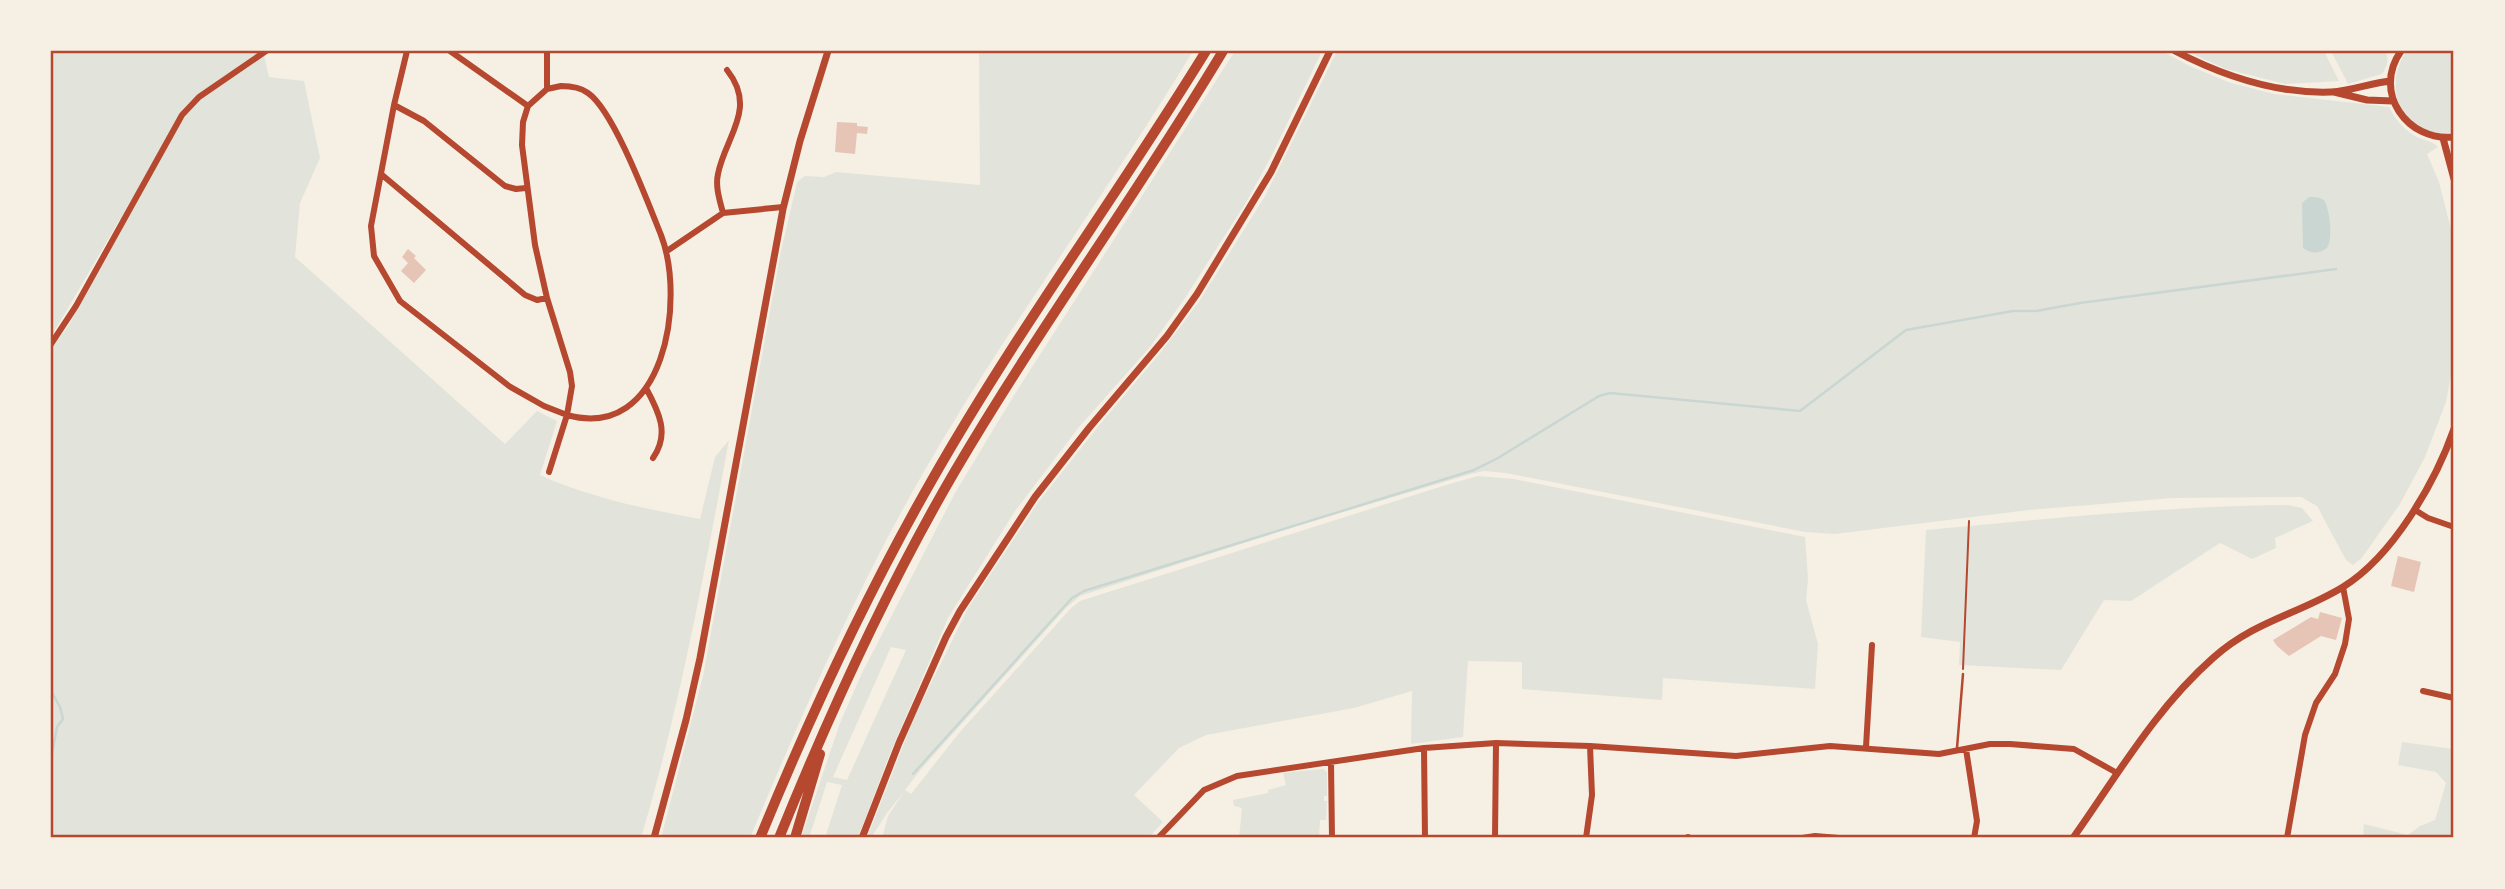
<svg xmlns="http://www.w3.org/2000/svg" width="2505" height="889" font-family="'IBM Plex Sans',sans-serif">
	<rect width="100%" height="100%" fill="#f6efe4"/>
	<!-- green -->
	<path fill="#e2e4dc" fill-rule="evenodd" d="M51 51H263L269 77 304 81 320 158 300 203 295 257 505 444 537 411 557 421 540 475C591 498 646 509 700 519L715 457 729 440C704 574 680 707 641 838H51V349L69 325 120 232V219L51 337Z
		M979 51H1193C1106 195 1006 329 922 475 855 592 802 714 750 838H661L703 676 781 251 797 182 805 176 824 177 836 172 980 185Z
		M1235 51H1322L1271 157 1245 204 1185 298 1150 347 1079 427 1015 511 948 618 889 756 858 838H825L842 785 827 782 809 838H801L840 723 862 673 955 493 1016 392ZM891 647 906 650 847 780 833 777Z
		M1337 51H2162L2190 66 2228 82 2274 94 2389 107C2395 119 2405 131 2417 137 2425 141 2431 140 2438 147L2427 154 2439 182 2454 241V359L2446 402 2425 457 2400 504 2361 559 2353 565 2346 560 2317 506 2301 497 2173 498 2029 510 1835 534 1805 532 1506 473 1484 471 1471 474 1299 525 1080 596 1066 608 922 768 905 790 911 794 959 733 1071 608 1080 601 1446 485 1478 476 1514 479 1805 537 1808 579 1806 600 1818 644 1815 689 1663 678 1662 700 1522 689V662L1468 661 1463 737 1411 744 1412 691 1354 708 1206 735 1179 748 1134 795 1163 822 1148 838H882L888 816 903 793 887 813 871 838H867L914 718 968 608 1039 501 1105 418 1161 352 1198 303 1265 196Z
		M2186 51H2324L2339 81 2285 84 2226 69Z
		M2331 51H2385C2390 60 2387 66 2382 74L2348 84Z
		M2407 51H2454V132C2405 140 2379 89 2407 51Z
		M2288 505 2302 508 2313 521 2275 538 2276 548 2252 559 2220 543 2131 601 2104 600 2061 670 1959 665 1960 642 1921 637 1926 530C2046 519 2167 506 2288 505Z
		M2402 742 2454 749V838H2363L2364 824 2408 835 2420 826 2435 820 2446 783 2436 772 2398 765Z
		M1323 769 1327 772V796H1324V801H1327L1326 820H1320L1319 838H1239L1242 808 1234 806 1233 800 1268 793V790L1286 785 1283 773Z"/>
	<!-- water -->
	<path fill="#c9d6d2" d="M2309 197C2315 197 2322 197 2325 202 2330 212 2333 239 2327 248 2318 254 2312 254 2303 248L2302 203Z"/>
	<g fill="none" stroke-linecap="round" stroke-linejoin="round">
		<!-- stream -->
		<path stroke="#c9d6d2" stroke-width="2.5" d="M51 691 60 707 63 719 57 727 51 759
			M913 774 1072 598 1084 591 1474 470 1498 458 1599 396 1610 393 1800 411 1906 330 2013 311H2036L2080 303 2336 269"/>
	</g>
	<!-- building -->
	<path fill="#e6c5b7" d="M837 122 857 123V126L868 127 867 134 857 133 855 154 835 152Z
		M408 249 416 256 414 258 426 270 414 283 401 271 408 263 402 257Z
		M2398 556 2421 562 2414 592 2391 586Z
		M2320 612 2342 618 2336 640 2321 636 2289 656 2277 646 2273 640 2311 617 2318 619Z"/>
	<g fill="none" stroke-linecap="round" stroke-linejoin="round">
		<!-- path -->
		<path stroke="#b5482f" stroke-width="2" d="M1963 669 1969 521"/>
		<!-- service -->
		<path stroke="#b5482f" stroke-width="2.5" d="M1957 748 1963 674"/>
		<!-- minor -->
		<path stroke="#b5482f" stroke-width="6" d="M407 51 394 105 424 121 505 186 516 189 526 188
			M450 51 528 106
			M561 86C571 86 580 87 588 93 614 111 648 203 661 235 686 300 665 442 567 415L572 386 570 372 547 298 535 245 522 145 523 122 528 106 547 89Z
			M547 89V51
			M394 105 371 226 374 256 400 301 509 386 544 406 567 415 549 472
			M381 174 525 295 537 300 547 298
			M723 213C720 201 715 187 718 174 725 137 758 109 727 70
			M667 251 723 213 783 207
			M51 344 76 306 182 115 199 97 266 51
			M646 388C659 412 670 434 653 458
			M2415 510 2428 518 2454 527
			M2423 691 2454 698
			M1866 747 1872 645
			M1424 748 1425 838
			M1966 749 1977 821 1974 838
			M1331 762 1332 838
			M1688 837V838
			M1158 838 1204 790 1237 776 1424 748 1496 743 1590 746 1736 756 1830 746 1939 754 1990 744H2010L2074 749 2117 773
			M1495 838 1496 743
			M1586 838 1592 795 1590 746
			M1802 838 1815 836 1839 838
			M2287 838 2305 735 2316 703 2335 674 2345 644 2349 619 2343 587"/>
		<!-- tertiary -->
		<path stroke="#b5482f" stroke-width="7" d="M2175 51C2223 76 2276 94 2331 92 2351 91 2371 83 2390 81
			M2401 51C2372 92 2407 142 2454 137
			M2334 92 2367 100 2393 101
			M2443 138 2454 179
			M654 838 686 720 700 658 783 209 800 141 828 51
			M862 838 899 743 946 637 960 611 1035 497 1089 428 1167 336 1197 294 1271 172 1330 51
			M2073 838C2117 776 2155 709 2213 658 2254 621 2299 614 2343 587 2393 556 2435 483 2454 429"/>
		<!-- motorway -->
		<path stroke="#b5482f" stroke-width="10" d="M760 838C810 716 866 595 932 480 1016 332 1117 196 1206 51
			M779 838C830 712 886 589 955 471 1039 328 1138 193 1223 51
			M795 838 820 754"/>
	</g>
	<!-- border -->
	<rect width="2505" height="889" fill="none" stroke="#f6efe4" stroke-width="105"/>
	<rect x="52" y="52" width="2400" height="784" fill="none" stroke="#b5482f" stroke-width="2.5"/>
</svg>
